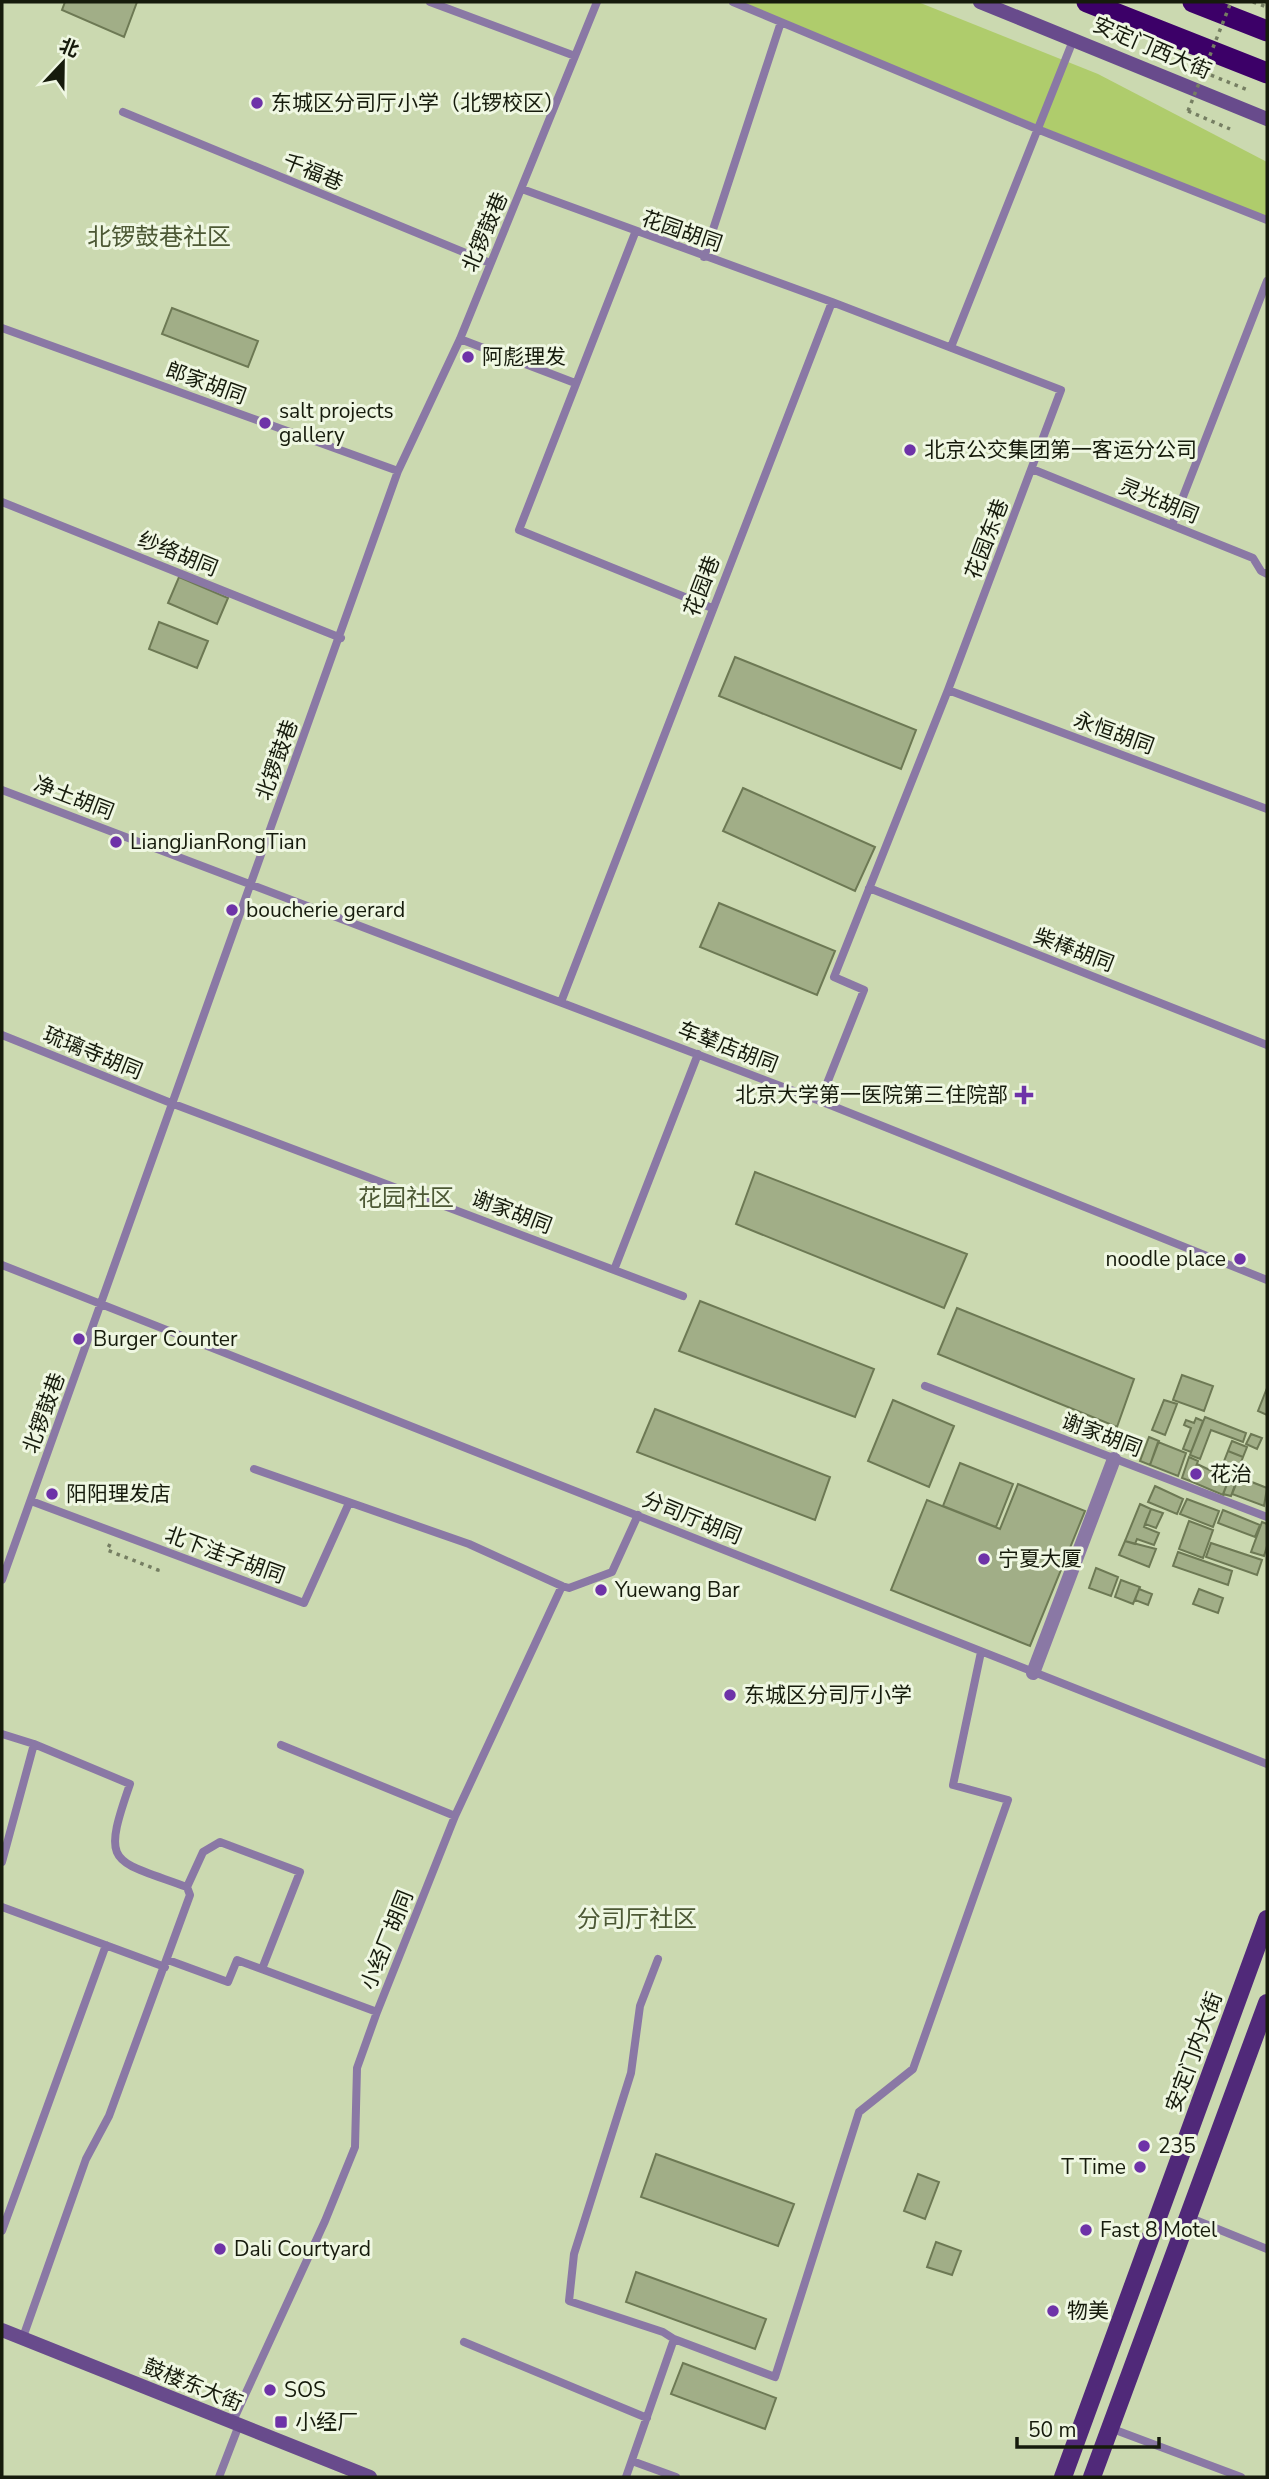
<svg xmlns="http://www.w3.org/2000/svg" width="1269" height="2479" font-family="'Nunito Sans','Noto Sans SC',sans-serif">
	<rect width="100%" height="100%" fill="#cbd9b0"/>
	<!-- green -->
	<path fill="#afcc6c" d="M736 2H918L1098 74 1267 162V219Z"/>
	<!-- building -->
	<path fill="#a1ae87" stroke="#6d7954" stroke-width="2" d="M65 2H137L124 37 62 10Z
		M172 308 258 341 248 367 162 334Z
		M179 577 228 598 217 624 168 603Z
		M159 622 208 641 197 668 149 649Z
		M735 657 916 730 901 769 719 696Z
		M743 788 875 847 855 891 723 831Z
		M719 903 835 951 817 995 700 947Z
		M755 1172 967 1254 944 1308 736 1224Z
		M700 1301 874 1369 855 1417 679 1351Z
		M957 1308 1134 1379 1117 1427 938 1354Z
		M1182 1375 1213 1386 1204 1411 1173 1400Z
		M1267 1388V1415L1258 1411Z
		M893 1400 954 1426 929 1487 868 1461Z
		M1164 1400 1177 1404 1165 1435 1152 1430Z
		M655 1409 830 1477 815 1520 637 1452Z
		M1205 1417 1246 1433 1243 1442 1211 1430 1200 1459 1190 1455Z
		M1196 1418 1203 1421 1191 1452 1183 1449 1191 1428 1184 1425 1186 1420 1194 1423Z
		M1251 1434 1262 1438 1257 1449 1246 1444Z
		M1149 1437 1159 1441 1150 1465 1140 1461Z
		M1232 1441 1247 1447 1243 1457 1228 1451Z
		M1158 1442 1186 1453 1178 1476 1150 1465Z
		M1228 1451 1243 1457 1236 1475 1221 1469Z
		M1189 1457 1198 1461 1190 1481 1182 1478Z
		M960 1463 1013 1484 996 1527 943 1506Z
		M1197 1464 1229 1479 1223 1495 1190 1481Z
		M1239 1477 1267 1488 1264 1506 1232 1494Z
		M1229 1479 1236 1482 1231 1496 1223 1494Z
		M1018 1484 1085 1511 1030 1646 891 1590 927 1500 1000 1529Z
		M1155 1486 1183 1499 1177 1514 1148 1502Z
		M1187 1499 1219 1511 1213 1527 1180 1514Z
		M1140 1504 1151 1509 1144 1527 1159 1533 1154 1545 1137 1539 1135 1544 1125 1541Z
		M1151 1509 1163 1513 1156 1528 1145 1524Z
		M1223 1510 1260 1525 1255 1537 1218 1523Z
		M1189 1521 1213 1530 1203 1558 1179 1549Z
		M1262 1522 1267 1524V1546L1264 1556 1251 1552Z
		M1125 1541 1156 1549 1149 1567 1119 1555Z
		M1211 1543 1262 1560 1257 1575 1206 1557Z
		M1178 1552 1232 1571 1228 1585 1173 1566Z
		M1096 1568 1118 1577 1111 1596 1089 1588Z
		M1121 1580 1140 1587 1133 1604 1115 1597Z
		M1139 1589 1152 1594 1148 1605 1135 1600Z
		M1199 1589 1223 1598 1218 1613 1193 1604Z
		M656 2154 794 2204 778 2246 641 2197Z
		M918 2174 939 2182 925 2219 904 2211Z
		M936 2242 961 2251 952 2275 927 2267Z
		M636 2272 766 2319 755 2349 626 2302Z
		M683 2363 776 2398 765 2429 671 2394Z"/>
	<g fill="none" stroke-linecap="round" stroke-linejoin="round">
		<!-- path -->
		<path stroke="#757e62" stroke-width="3.5" stroke-dasharray="3.5 5" stroke-linecap="butt" d="M1253 2 1267 7
			M1203 72 1248 90
			M1188 111 1230 129
			M110 1544 107 1550 158 1570 156 1576"/>
		<!-- lane -->
		<path stroke="#8a78a5" stroke-width="8" d="M430 2 575 56
			M733 2 1037 129 1267 220
			M123 112 490 263
			M522 189 832 302
			M635 233 519 530 712 608
			M704 257 781 22
			M2 328 398 471
			M460 339 575 383
			M951 347 1074 38
			M1032 469 1253 558 1261 571 1267 574
			M2 502 341 638
			M1172 525 1267 281
			M948 690 1267 809
			M2 790 820 1101 1267 1280
			M869 888 1267 1045
			M561 1002 832 302 1061 390 948 690 834 977 864 990 820 1101
			M2 1035 171 1103 683 1296
			M2 1265 1267 1764
			M614 1270 698 1054
			M925 1386 1267 1517
			M254 1469 469 1544 562 1586
			M31 1501 304 1603 349 1503
			M2 1580 398 471 460 339 597 2
			M2 1734 34 1744 2 1862
			M281 1745 455 1816
			M187 1887 203 1852 220 1842 300 1872 262 1969
			M2 1907 165 1967
			M658 1959 640 2006 631 2073 574 2254 569 2301 663 2332 674 2339
			M168 1960 228 1982 237 1960 377 2012
			M1188 2217 1267 2249
			M2 2231 106 1945
			M22 2340 86 2159 109 2116 190 1895 187 1887C111 1859 101 1867 130 1784L34 1744
			M464 2342 647 2418
			M232 2423 325 2221 355 2147 357 2068 377 2012 455 1816 562 1586 569 1588 612 1572 638 1515
			M1110 2428 1241 2477
			M632 2461 676 2477
			M219 2477 239 2425
			M626 2477 674 2339 775 2377 859 2112 913 2069 1008 1800 953 1785 981 1652"/>
		<!-- street -->
		<path stroke="#8a78a5" stroke-width="14" d="M1033 1673 1114 1459"/>
		<!-- secondary -->
		<path stroke="#684b8c" stroke-width="14" d="M980 2 1267 119
			M2 2330 370 2477"/>
		<!-- primary -->
		<path stroke="#502979" stroke-width="18" d="M1063 2477 1267 1919
			M1092 2477 1267 2003"/>
		<!-- highway -->
		<path stroke="#3c0068" stroke-width="21" d="M1087 2 1267 73
			M1193 2 1267 31"/>
		<!-- path-bridge -->
		<path stroke="#757e62" stroke-width="3.5" stroke-dasharray="3.5 5" stroke-linecap="butt" d="M1188 111 1231 2"/>
	</g>
	<!-- markers -->
	<g fill="#6e33a8" stroke="#eff7e2" stroke-width="2.5">
		<circle cx="257" cy="103" r="7"/>
		<circle cx="468" cy="357" r="7"/>
		<circle cx="265" cy="423" r="7"/>
		<circle cx="910" cy="450" r="7"/>
		<circle cx="116" cy="842" r="7"/>
		<circle cx="232" cy="910" r="7"/>
		<path d="M1020.5 1084.5h7v7h7v7h-7v7h-7v-7h-7v-7h7z"/>
		<circle cx="1240" cy="1259" r="7"/>
		<circle cx="79" cy="1339" r="7"/>
		<circle cx="1196" cy="1474" r="7"/>
		<circle cx="52" cy="1494" r="7"/>
		<circle cx="984" cy="1559" r="7"/>
		<circle cx="601" cy="1590" r="7"/>
		<circle cx="730" cy="1695" r="7"/>
		<circle cx="1144" cy="2146" r="7"/>
		<circle cx="1140" cy="2167" r="7"/>
		<circle cx="1086" cy="2230" r="7"/>
		<circle cx="220" cy="2249" r="7"/>
		<circle cx="1053" cy="2311" r="7"/>
		<circle cx="270" cy="2390" r="7"/>
		<rect x="274" y="2415" width="14" height="14" rx="3.5"/>
	</g>
	<g text-anchor="middle" dominant-baseline="central" stroke-width="6" stroke-linejoin="round" paint-order="stroke">
		<!-- street labels -->
		<g font-size="21" fill="#161b0c" stroke="#eff7e2">
			<text transform="translate(1152 48) rotate(23)">安定门西大街</text>
			<text transform="translate(313 172) rotate(22)">千福巷</text>
			<text transform="translate(682 231) rotate(19)">花园胡同</text>
			<text transform="translate(485 232) rotate(-67)">北锣鼓巷</text>
			<text transform="translate(206 383) rotate(20)">郎家胡同</text>
			<text transform="translate(1159 501) rotate(22)">灵光胡同</text>
			<text transform="translate(987 539) rotate(-69)">花园东巷</text>
			<text transform="translate(178 554) rotate(22)">纱络胡同</text>
			<text transform="translate(702 586) rotate(-69)">花园巷</text>
			<text transform="translate(1114 733) rotate(20)">永恒胡同</text>
			<text transform="translate(277 760) rotate(-70)">北锣鼓巷</text>
			<text transform="translate(74 798) rotate(21)">净土胡同</text>
			<text transform="translate(1074 950) rotate(21)">柴棒胡同</text>
			<text transform="translate(728 1047) rotate(21)">车辇店胡同</text>
			<text transform="translate(93 1053) rotate(22)">琉璃寺胡同</text>
			<text transform="translate(512 1212) rotate(21)">谢家胡同</text>
			<text transform="translate(44 1413) rotate(-70)">北锣鼓巷</text>
			<text transform="translate(1102 1435) rotate(21)">谢家胡同</text>
			<text transform="translate(692 1518) rotate(22)">分司厅胡同</text>
			<text transform="translate(225 1555) rotate(20)">北下洼子胡同</text>
			<text transform="translate(387 1940) rotate(-68)">小经厂胡同</text>
			<text transform="translate(1194 2052) rotate(-70)">安定门内大街</text>
			<text transform="translate(193 2385) rotate(22)">鼓楼东大街</text>
		</g>
		<!-- poi labels -->
		<g font-size="21" fill="#161b0c" stroke="#eff7e2" text-anchor="start">
			<text x="271" y="103">东城区分司厅小学（北锣校区）</text>
			<text x="482" y="357">阿彪理发</text>
			<text x="279" y="411">salt projects<tspan x="279" dy="24">gallery</tspan></text>
			<text x="924" y="450">北京公交集团第一客运分公司</text>
			<text x="130" y="842">LiangJianRongTian</text>
			<text x="246" y="910">boucherie gerard</text>
			<text x="1008" y="1095" text-anchor="end">北京大学第一医院第三住院部</text>
			<text x="1226" y="1259" text-anchor="end">noodle place</text>
			<text x="93" y="1339">Burger Counter</text>
			<text x="1210" y="1474">花治</text>
			<text x="66" y="1494">阳阳理发店</text>
			<text x="998" y="1559">宁夏大厦</text>
			<text x="615" y="1590">Yuewang Bar</text>
			<text x="744" y="1695">东城区分司厅小学</text>
			<text x="1158" y="2146">235</text>
			<text x="1126" y="2167" text-anchor="end">T Time</text>
			<text x="1100" y="2230">Fast 8 Motel</text>
			<text x="234" y="2249">Dali Courtyard</text>
			<text x="1067" y="2311">物美</text>
			<text x="284" y="2390">SOS</text>
			<text x="295" y="2422">小经厂</text>
		</g>
		<!-- quarter labels -->
		<g font-size="24" fill="#4d5935" stroke="#eff7e2">
			<text x="159" y="237">北锣鼓巷社区</text>
			<text x="406" y="1198">花园社区</text>
			<text x="637" y="1919">分司厅社区</text>
		</g>
	</g>
	<!-- border -->
	<rect width="1269" height="2479" fill="none" stroke="#161b0c" stroke-width="7"/>
	<!-- north arrow -->
	<g transform="translate(63 63) rotate(22)" stroke="#eff7e2" stroke-width="5" paint-order="stroke">
	<path d="M0-5L12 26L0 18L-12 26Z" fill="#161b0c"/>
	<text y="-10" font-size="19" font-weight="bold" text-anchor="middle" fill="#161b0c">北</text>
	</g>
	<!-- scale -->
	<path d="M1017 2437v10h142v-10" fill="none" stroke="#161b0c" stroke-width="3.5"/>
	<text x="1028" y="2437" font-size="21" fill="#161b0c" stroke="#eff7e2" stroke-width="5" paint-order="stroke">50 m</text>
</svg>
